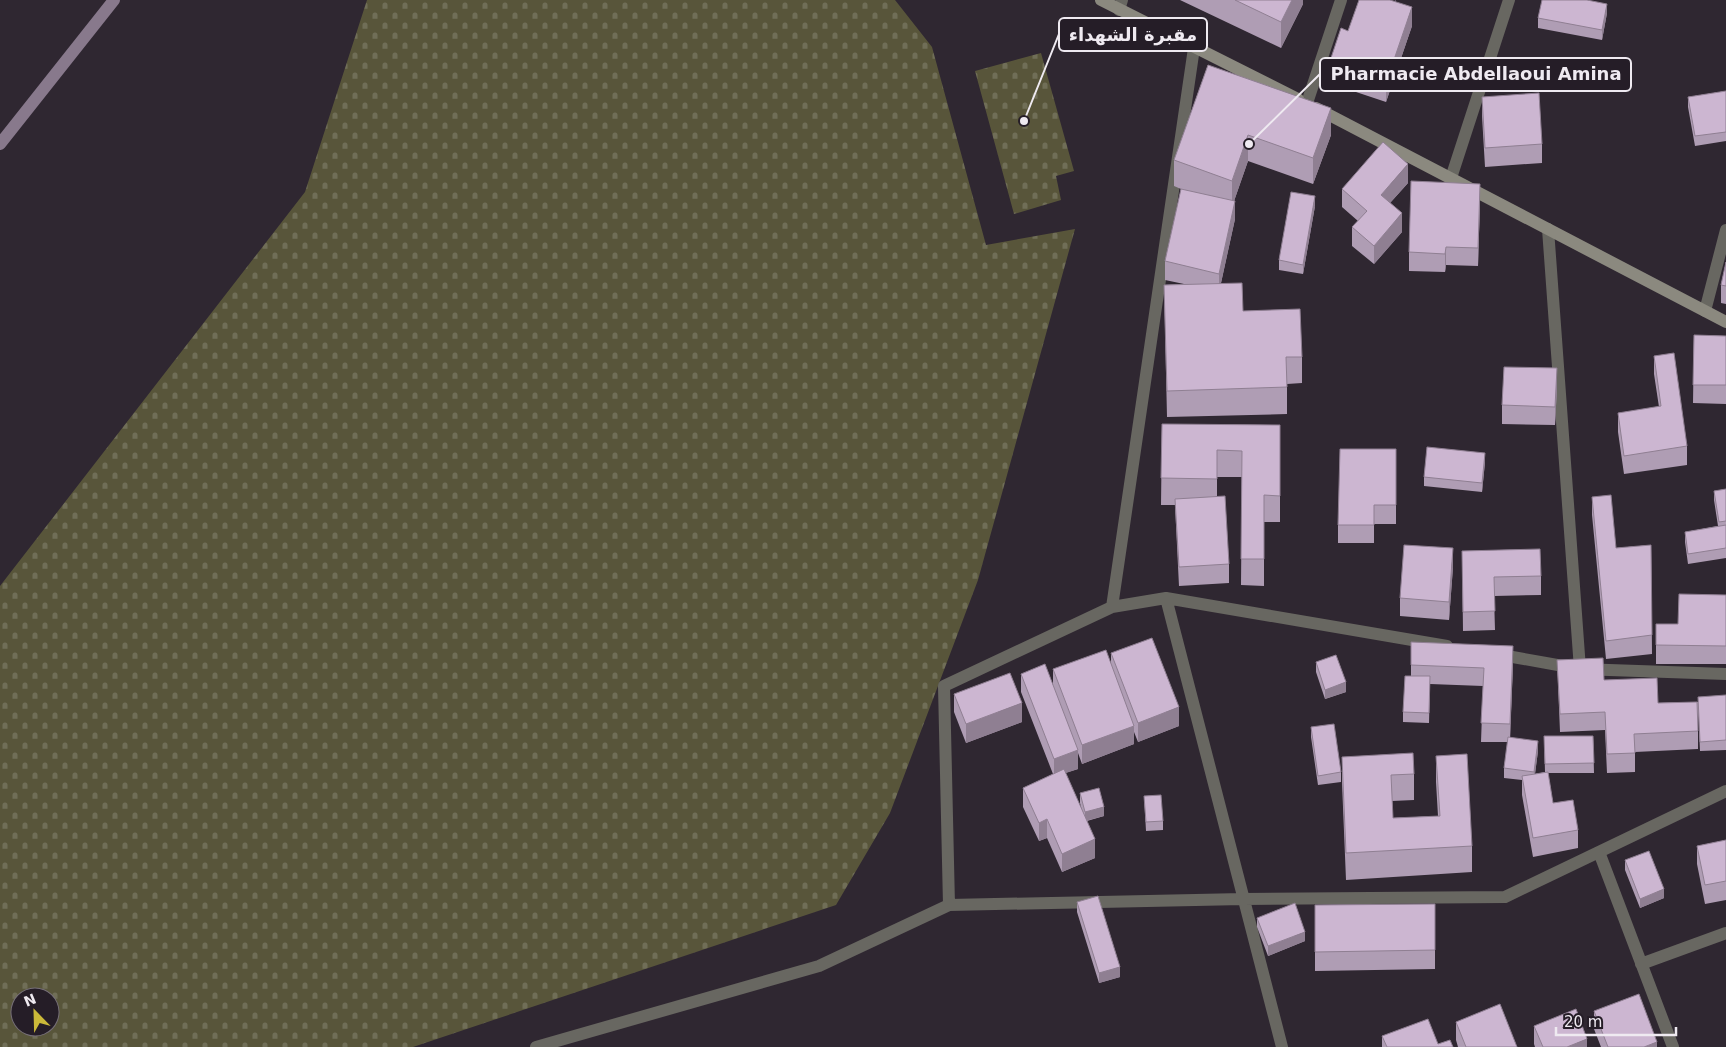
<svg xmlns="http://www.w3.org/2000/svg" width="1726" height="1047" font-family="'DejaVu Sans',Vazirmatn,sans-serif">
	<defs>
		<pattern id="cemetery-stones" width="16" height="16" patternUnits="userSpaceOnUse" patternTransform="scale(1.25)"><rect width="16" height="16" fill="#58553a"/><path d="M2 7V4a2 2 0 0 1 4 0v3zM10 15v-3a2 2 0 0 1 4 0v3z" fill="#706e57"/></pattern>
	</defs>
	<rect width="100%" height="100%" fill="#2f2731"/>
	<!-- cemetery -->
	<path fill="url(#cemetery-stones)" fill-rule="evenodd" d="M367 0H895L932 47 986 245 1075 229 978 580 890 813 836 905 413 1047H0V586L305 192ZM20 997H50V1027H20Z
		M1041 53 1074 171 1056 176 1061 200 1014 214 975 71Z"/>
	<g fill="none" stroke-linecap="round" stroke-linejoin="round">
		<!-- stream -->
		<path stroke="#88798c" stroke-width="12" d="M0 144 114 0"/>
		<!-- street -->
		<path stroke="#686761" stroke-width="12" d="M1119 10 1122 0
			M1307 103 1341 0
			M1451 178 1509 0
			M1548 229 1580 669
			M1705 311 1726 230
			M1166 598 1447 646
			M1112 607 1166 598 1282 1047
			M1496 654 1580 669 1726 674
			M1599 852 1673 1047
			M949 905 1243 899 1505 897 1726 791
			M1641 964 1726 933
			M536 1047 819 966 949 905 944 686 1112 607 1194 48"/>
		<!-- secondary -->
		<path stroke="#8b897f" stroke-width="12" d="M1101 0 1298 99
			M1316 108 1726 322"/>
	</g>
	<!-- wall -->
	<path fill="#af9db4" d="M1180 0H1303V4L1281 48Z
		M1396 0 1395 2 1412 26 1386 102 1329 83V64L1348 31Z
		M1607 13 1602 40 1538 28V18Z
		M1208 65 1331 135 1313 184 1248 161 1234 201 1235 219 1221 283 1243 311 1302 357V383L1287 384V414L1167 417 1164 285 1184 284 1165 280V261L1181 189 1174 186V160Z
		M1726 91V141L1695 146 1688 107V97Z
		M1482 97 1542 144V163L1485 167 1482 116Z
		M1408 183 1390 203 1402 232 1374 264 1352 246V227L1358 221 1342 207V189Z
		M1480 202 1478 266 1446 265 1445 272 1409 271V252Z
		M1315 206 1303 274 1279 270V260Z
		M1726 262V304L1721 303V285Z
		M1694 335 1726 336V404L1693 403Z
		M1654 356 1687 446V465L1624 474 1618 432V413L1659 407 1654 374Z
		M1557 387 1555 425 1502 424V405Z
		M1162 424 1280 425V522H1264V586L1241 585 1242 477H1217V497L1229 564V583L1179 586 1175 505H1161Z
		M1396 449V524H1374V543H1338V525Z
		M1485 462 1482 492 1424 486V477Z
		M1726 489V558L1688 564 1685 542V532L1718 526 1714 500V491Z
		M1592 497 1616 548 1651 545 1652 654 1606 659 1592 515Z
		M1462 551 1541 576V595L1494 596 1495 630 1463 631Z
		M1453 567 1449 620 1400 616V598Z
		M1726 595V664H1656V624H1678Z
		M1411 642 1513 664 1510 737 1538 751 1535 774 1545 772 1544 736H1593L1594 773H1548L1553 803 1578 830V848L1533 857 1522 795V780L1504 778V768L1508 742H1481L1483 686 1430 684 1429 723 1403 722V712L1411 676Z
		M1111 653 1179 726 1138 742 1134 732V744L1082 764 1078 753V769L1065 773 1082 811 1080 803V793L1104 816 1087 821 1095 858 1062 872 1047 838 1039 841 1023 807V788L1053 774 1021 692V674L1053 687V669L1111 664Z
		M1557 660 1658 703 1697 702 1726 695V750L1700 751 1698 707V749L1635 752V772L1607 773 1605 730 1560 732Z
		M1316 662 1346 692 1325 699 1316 672Z
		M954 694 1022 722 966 743 954 712Z
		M1311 727 1341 772V782L1318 785 1311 737Z
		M1436 756 1472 846V872L1346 880 1342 783V757L1414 774V800L1392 801 1393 818 1438 816 1436 782Z
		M1144 796 1163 821V830L1146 831Z
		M1726 840V900L1705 904 1697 864V846Z
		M1625 860 1664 898 1640 908 1625 870Z
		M1077 902 1120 977 1099 983 1077 912Z
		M1435 904V969L1315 971V905Z
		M1257 918 1305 941 1268 956 1257 927Z
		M1594 1011 1657 1047H1601L1594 1029Z
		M1456 1022 1517 1047H1458L1456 1040Z
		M1534 1026 1587 1047H1535L1534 1044Z
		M1382 1036 1438 1044 1453 1047H1382Z"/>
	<!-- shaded-wall -->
	<path fill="#8f7f92" d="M1292 0H1303V4L1281 48V22Z
		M1607 4V13L1602 40V30Z
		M1412 7V26L1386 102V83Z
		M1331 108V135L1313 184V158Z
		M1248 135V161L1232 207V181Z
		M1408 164V183L1381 213V195Z
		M1480 184V202L1478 266V248Z
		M1315 196V206L1303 274V265Z
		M1235 201V219L1219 292V274Z
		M1402 213V232L1374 264V246Z
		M1446 247V265L1445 272V254Z
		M1557 368V387L1555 425V407Z
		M1485 453V462L1482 492V483Z
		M1453 548V567L1449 620V602Z
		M1513 646V664L1510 742V724Z
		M1346 682V692L1325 699V690Z
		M1022 703V722L966 743V724Z
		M1179 707V726L1138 742V723Z
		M1134 726V744L1082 764V745Z
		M1538 741V751L1534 781V772Z
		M1078 750V769L1054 777V759Z
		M1104 807V816L1085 821V812Z
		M1047 819V838L1039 841V823Z
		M1095 839V858L1062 872V854Z
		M1664 889V898L1640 908V899Z
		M1305 932V941L1268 956V946Z
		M1120 967V977L1099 983V973Z
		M1587 1039V1047H1567Z
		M1657 1042V1047H1644Z"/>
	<!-- building -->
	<path fill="#ccb6d1" stroke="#8f7f92" d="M1235 0H1292L1281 22Z
		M1359 0H1390L1412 7 1386 83 1329 64 1341 28 1348 31Z
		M1542 0H1587L1607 4 1602 30 1538 18Z
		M1208 65 1331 108 1313 158 1248 135 1232 181 1174 160Z
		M1726 91V132L1695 136 1688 97Z
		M1539 93 1542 144 1485 148 1482 97Z
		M1383 142 1408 164 1381 195 1402 213 1374 246 1352 227 1367 211 1342 189Z
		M1411 181 1480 184 1478 248 1446 247 1445 254 1409 252Z
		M1181 189 1235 201 1219 274 1165 261Z
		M1291 192 1315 196 1303 265 1279 260Z
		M1726 262V286L1721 285Z
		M1242 283 1243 311 1300 309 1302 357H1286L1287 387 1167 391 1164 285Z
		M1694 335 1726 336V385H1693Z
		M1674 353 1687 446 1624 456 1618 413 1661 406 1654 356Z
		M1504 367 1557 368 1555 407 1502 405Z
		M1162 424 1280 425V496L1264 495V559H1241L1242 451 1217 450V479L1161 478Z
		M1427 447 1485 453 1482 483 1424 477Z
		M1340 449H1396V505H1374V525H1338Z
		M1726 489V521L1719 522 1714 491Z
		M1611 495 1616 548 1651 545 1652 635 1606 641 1592 497Z
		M1225 496 1229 564 1179 567 1175 499Z
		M1726 525V548L1688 554 1685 532Z
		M1404 545 1453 548 1449 602 1400 598Z
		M1540 549 1541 576 1494 577 1495 611 1463 612 1462 551Z
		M1679 594 1726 595V646L1656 645V624H1678Z
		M1152 638 1179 707 1138 723 1111 653Z
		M1411 642 1513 646 1510 724 1481 723 1484 668 1411 665Z
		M1106 650 1134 726 1082 745 1053 669Z
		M1336 655 1346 682 1325 690 1316 662Z
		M1603 658 1604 680 1657 678 1658 703 1697 702 1698 731 1634 734 1635 753 1607 754 1605 712 1560 714 1557 660Z
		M1045 664 1078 750 1054 759 1021 674Z
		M1010 673 1022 703 966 724 954 694Z
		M1405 676H1430L1429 713 1403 712Z
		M1726 695V740L1700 742 1698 697Z
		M1334 724 1341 772 1318 776 1311 727Z
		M1544 736H1593L1594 763 1545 764Z
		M1508 737 1538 741 1534 772 1504 768Z
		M1413 753 1414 774 1391 775 1393 818 1440 816 1436 756 1467 754 1472 846 1346 853 1342 757Z
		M1064 769 1095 839 1062 854 1047 819 1039 823 1023 788Z
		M1548 772 1553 803 1573 800 1578 830 1533 838 1522 776Z
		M1099 788 1104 807 1085 812 1080 793Z
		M1161 795 1163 821 1146 822 1144 796Z
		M1726 840V881L1705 885 1697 846Z
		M1649 851 1664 889 1640 899 1625 860Z
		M1098 896 1120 967 1099 973 1077 902Z
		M1295 903 1305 932 1268 946 1257 918Z
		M1435 904V950L1315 952V905Z
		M1639 994 1657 1042 1644 1047H1608L1594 1011Z
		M1500 1004 1517 1047H1466L1456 1022Z
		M1576 1009 1587 1039 1567 1047H1543L1534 1026Z
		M1428 1019 1438 1044 1450 1040 1453 1047H1387L1382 1036Z"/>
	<!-- callouts -->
	<path fill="none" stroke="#efeaf1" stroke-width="2" d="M1024 121L1059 34M1249 144L1320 74"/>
	<g fill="#efeaf1" stroke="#251d27" stroke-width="2">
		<circle cx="1024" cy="121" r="5"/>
		<circle cx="1249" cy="144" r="5"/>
	</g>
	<g fill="#251d27" stroke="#efeaf1" stroke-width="2">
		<rect x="1059" y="18" width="148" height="33" rx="5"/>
		<rect x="1320" y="58" width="311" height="33" rx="5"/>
	</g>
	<g font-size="18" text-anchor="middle" font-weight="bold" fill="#efeaf1">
		<text x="1133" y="41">مقبرة الشهداء</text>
		<text x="1476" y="80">Pharmacie Abdellaoui Amina</text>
	</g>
	<!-- north arrow -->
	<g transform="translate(35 1012) rotate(337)"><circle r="24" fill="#251d27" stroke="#766f78"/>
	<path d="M0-4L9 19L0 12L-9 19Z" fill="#cbb939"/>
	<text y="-8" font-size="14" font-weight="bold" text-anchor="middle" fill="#efeaf1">N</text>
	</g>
	<!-- scale -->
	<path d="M1556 1027v8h120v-8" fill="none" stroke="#efeaf1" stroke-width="2.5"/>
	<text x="1564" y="1027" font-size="15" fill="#efeaf1" stroke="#251d27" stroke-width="4" paint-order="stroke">20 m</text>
</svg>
